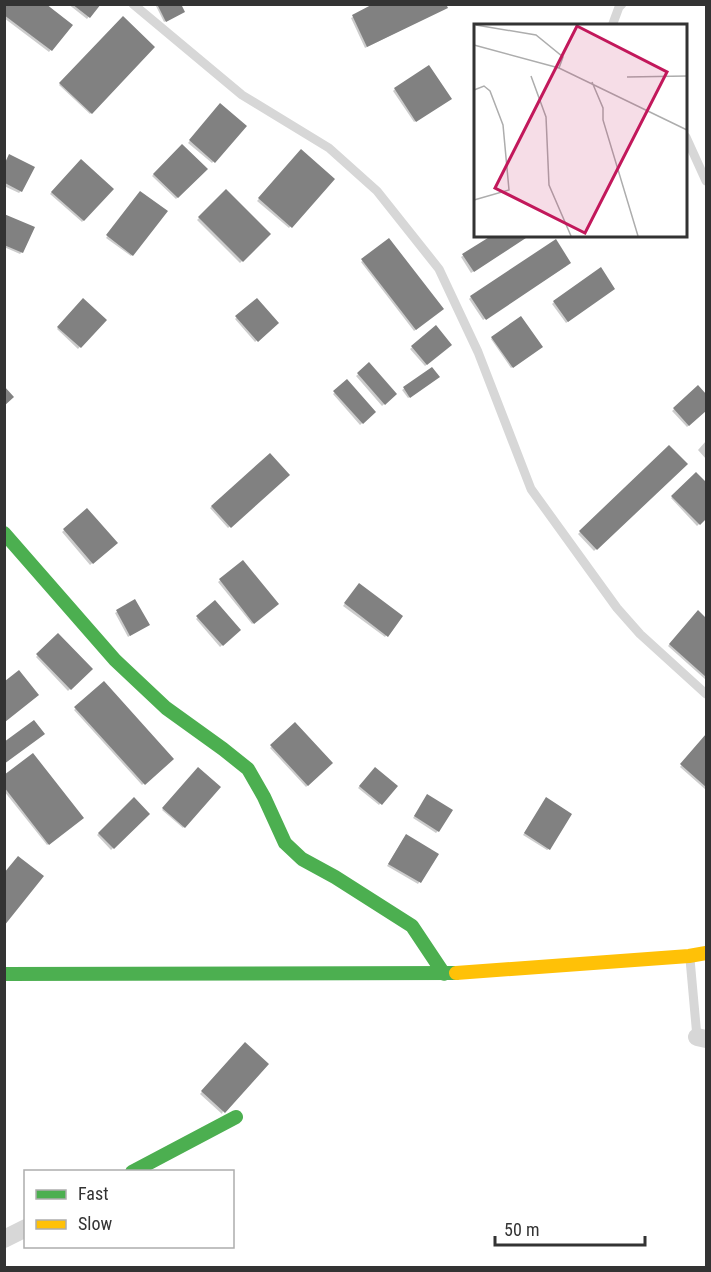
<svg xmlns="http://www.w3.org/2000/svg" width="711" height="1272" font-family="'Roboto Condensed',sans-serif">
	<rect width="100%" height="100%" fill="#fff"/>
	<!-- shadow -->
	<path fill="#0003" d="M4 4 71 25 49 52 4 18Z
		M68 4H99L87 19Z
		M155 4H180L182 13 164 22Z
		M377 4 444 9 365 48 351 18Z
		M123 18 153 47 90 114 59 85Z
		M395 89 448 100 414 122 393 91Z
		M220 105 245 126 212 163 188 143Z
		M182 146 205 169 176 199 152 176Z
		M301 151 332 179 289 228 257 201Z
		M8 157 21 191 19 193 4 186V164Z
		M81 161 111 190 82 222 50 194Z
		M226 191 269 234 240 263 197 220Z
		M139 194 132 255 131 256 106 238Z
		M4 216 22 252 20 254 4 247Z
		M493 236H527L471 273 461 257Z
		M389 240 442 309 414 331 361 262Z
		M568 265 483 320 469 299 471 297Z
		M612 290 566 323 552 304 554 302Z
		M83 300 105 320 78 349 57 329Z
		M256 300 277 323 255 342 235 319Z
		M436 327 450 345 425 366 410 349Z
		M492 338 539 349 511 368 491 339Z
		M369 365 395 394 382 406 356 376Z
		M432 369 436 379 408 398 402 390Z
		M347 381 374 412 360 425 333 394Z
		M698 387 706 396V409L687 427 672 411Z
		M706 441V459L698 450Z
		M669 447 685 464 594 551 578 534Z
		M270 455 288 475 228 528 210 508Z
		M696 474 706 485V517L697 526 671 498Z
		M87 510 116 543 90 565 62 532Z
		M243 562 277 604 252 624 218 582Z
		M357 587 401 616 385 637 343 606Z
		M134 601 146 626 128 637 115 613Z
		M214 602 239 630 220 647 196 619Z
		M698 612 706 620V680L668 646Z
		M58 635 90 669 68 691 36 657Z
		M19 672 37 694 4 721V683Z
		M104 683 172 759 142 785 74 710Z
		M295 724 331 763 306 787 270 748Z
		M706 736V790L680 767Z
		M198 769 219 787 183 828 162 810Z
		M375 769 396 786 379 805 358 788Z
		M4 777 80 820 47 845 4 791Z
		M426 798 438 831 436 833 413 818Z
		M134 799 148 814 111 850 97 835Z
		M545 801 549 849 547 850 523 835Z
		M404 838 437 854 418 884 387 866Z
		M245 1044 222 1114 200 1094Z"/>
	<!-- building -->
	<path fill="#818181" d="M4 4H46L73 25 52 51 4 15Z
		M72 4H101L90 18Z
		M157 4H181L185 12 166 22Z
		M373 4H446L448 8 367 47 352 15Z
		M123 16 155 47 92 114 59 83Z
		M429 65 452 99 416 122 394 88Z
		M220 103 247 126 215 163 189 140Z
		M182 144 208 169 178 198 153 174Z
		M301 149 335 179 292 228 258 198Z
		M9 154 35 167 22 192 5 183V163Z
		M81 159 114 189 84 221 51 192Z
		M226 189 271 234 243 262 198 217Z
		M140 191 168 211 133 256 106 235Z
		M4 214 35 227 23 253 4 245Z
		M491 236H529L474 272 462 254Z
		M389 238 444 309 416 330 361 259Z
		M556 239 571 263 486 320 470 296Z
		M601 267 615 289 568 322 553 301Z
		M83 298 107 320 81 348 57 327Z
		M257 298 279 323 258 342 235 316Z
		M521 316 543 347 513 368 491 337Z
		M436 325 452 345 427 365 411 346Z
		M369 362 397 394 385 405 357 373Z
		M432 367 440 377 410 398 403 387Z
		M347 379 376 412 363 424 333 391Z
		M698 385 706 394V411L689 426 673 408Z
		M4 386 14 397 4 406Z
		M669 445 688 464 597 550 579 531Z
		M270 453 290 475 231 528 211 506Z
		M696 472 706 482V519L700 525 671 496Z
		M87 508 118 543 93 564 63 529Z
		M243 560 279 604 254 624 219 579Z
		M359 583 403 616 388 637 344 603Z
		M135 599 150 625 130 636 116 610Z
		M215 600 241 630 223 646 196 616Z
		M698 610 706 618V677L669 644Z
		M58 633 93 669 71 690 36 654Z
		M19 670 39 695 5 722V681Z
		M104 681 174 759 145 785 74 707Z
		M34 720 45 734 4 764V742Z
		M295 722 333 763 308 786 270 745Z
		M706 734V787L680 764Z
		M33 753 84 818 49 845 4 787V775Z
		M198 767 221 787 185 828 162 808Z
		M375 767 398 786 382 805 359 786Z
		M427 794 453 810 439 832 414 816Z
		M134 797 150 814 114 849 98 833Z
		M546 797 572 814 550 850 524 833Z
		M406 834 439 854 421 883 388 864Z
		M18 856 44 876 4 926V873Z
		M245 1042 269 1064 225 1113 201 1091Z"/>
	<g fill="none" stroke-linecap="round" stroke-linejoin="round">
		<!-- lane -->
		<path stroke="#d7d7d7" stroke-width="9" d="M133 4 242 95 329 148 377 191 439 269 478 352 531 489 617 608 640 634 706 694
			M612 26 619 7 622 4
			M686 137 706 181
			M690 959 697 1037"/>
		<!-- street -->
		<path stroke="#d7d7d7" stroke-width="18" d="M697 1037 706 1039
			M4 1239 26 1228"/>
		<!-- fast -->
		<path stroke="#4caf50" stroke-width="14" d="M4 533 115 660 166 708 223 749 248 769 264 797 285 843 302 859 335 877 412 926 444 974
			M4 974 456 973
			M132 1172 236 1117"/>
		<!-- slow -->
		<path stroke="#ffc107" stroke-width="14" d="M456 973 689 956 706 953"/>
	</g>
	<!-- overview -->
	<g transform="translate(474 24)">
		<rect width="213" height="213" fill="#fff"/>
		<path fill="none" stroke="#adadad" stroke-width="1.5" d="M2 1 62 11 89 33 85 44M0 21 85 44 213 106M57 52 72 93 75 161 97 212M153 53 213 52M118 58 129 84V96L164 212M0 66 10 62 16 67 29 101 35 166 0 176"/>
		<path fill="#c2185b" fill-opacity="0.15" stroke="#c2185b" stroke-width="3" d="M103 2 193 48 111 209 21 164Z"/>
		<rect width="213" height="213" fill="none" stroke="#333" stroke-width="3"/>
	</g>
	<!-- border -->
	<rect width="711" height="1272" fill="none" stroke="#333333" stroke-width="12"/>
	<!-- legend -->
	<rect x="24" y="1170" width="210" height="78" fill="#ffffff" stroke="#adadad" stroke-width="1.5"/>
	<rect x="36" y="1190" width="30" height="9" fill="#4caf50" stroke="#adadad" stroke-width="1.5"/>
	<text x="78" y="1200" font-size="18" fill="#333333">Fast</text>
	<rect x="36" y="1220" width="30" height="9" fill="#ffc107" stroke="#adadad" stroke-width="1.5"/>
	<text x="78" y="1230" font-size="18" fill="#333333">Slow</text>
	<!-- scale -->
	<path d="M495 1236v9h150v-9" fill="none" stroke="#333333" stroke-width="3"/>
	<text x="504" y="1236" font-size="18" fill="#333333" stroke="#ffffff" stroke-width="4.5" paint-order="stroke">50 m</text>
</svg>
